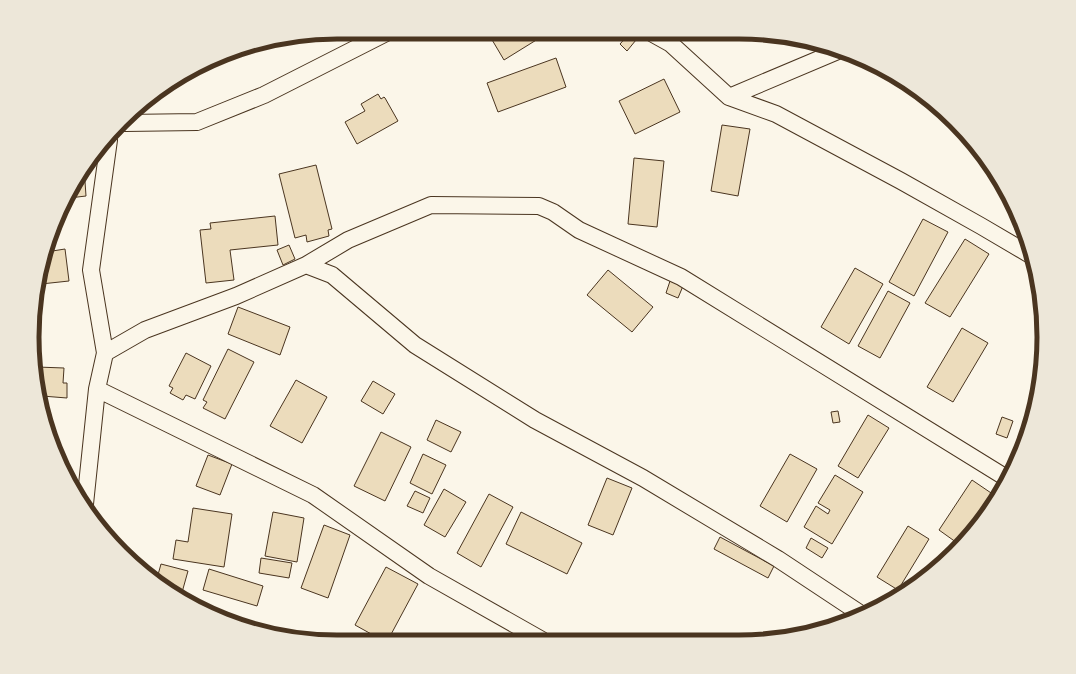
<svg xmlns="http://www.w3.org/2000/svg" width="1076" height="674" font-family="Rubik,sans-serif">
	<rect width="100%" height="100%" fill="#fbf6e9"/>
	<!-- building -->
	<path fill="#ecdcbc" stroke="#4a3520" d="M488 33H545L546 34 504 60Z
		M629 34 636 40 627 51 620 44Z
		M556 58 566 87 498 112 487 83Z
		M664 79 680 112 635 134 619 101Z
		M378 94 381 99 384 97 385 98 398 121 357 144 345 122 365 111 361 104Z
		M722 125 750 129 738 196 711 191Z
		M634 158 664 161 657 227 628 224Z
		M316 165 332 229 328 230 329 236 307 242 306 235 295 238 279 174Z
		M84 167 86 196 69 198Z
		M275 216 278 245 230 250 234 280 206 283 200 230 211 229 210 223Z
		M923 219 948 232 914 296 889 282Z
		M1017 224 1022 227 1025 234 1015 230Z
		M965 239 989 254 950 317 925 303Z
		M289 245 295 259 283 265 277 250Z
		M65 249 69 281 41 284 46 252Z
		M855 268 883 284 849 344 821 327Z
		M608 270 653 307 632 332 587 295Z
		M670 281 683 286 678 298 666 293Z
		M888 291 910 303 880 358 858 346Z
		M238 307 290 327 280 355 228 334Z
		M962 328 988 343 953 402 927 387Z
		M228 349 254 362 225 419 203 408 207 402 203 400Z
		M186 353 211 366 195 399 186 395 183 400 170 393 173 388 169 386Z
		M1043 354V357L1041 371 1036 368Z
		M37 367 64 368 63 383H67V398L42 396Z
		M296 380 327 397 302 443 270 426Z
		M373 381 395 394 383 414 361 401Z
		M1036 401 1034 416 1030 426 1023 422Z
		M838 411 840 422 833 423 831 412Z
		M868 415 889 428 858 478 838 466Z
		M1002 417 1013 421 1007 438 996 434Z
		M436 420 461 432 451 452 427 440Z
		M381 432 411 447 385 501 354 486Z
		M423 454 446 465 432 494 410 483Z
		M790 454 817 469 787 522 760 506Z
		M208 455 232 464 220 495 196 486Z
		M835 475 863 492 832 544 804 527 816 506 828 514 830 510 818 503Z
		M607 478 632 488 613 535 588 525Z
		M972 480 997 497 981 522 960 545 939 530Z
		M444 489 466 502 445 537 424 525Z
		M415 491 430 498 423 513 407 506Z
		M489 494 513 507 481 567 457 553Z
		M193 508 232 514 224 567 173 559 176 540 188 542Z
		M273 512 304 518 297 562 265 556Z
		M521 512 582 543 567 574 506 544Z
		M324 525 350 535 328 598 301 588Z
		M908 526 929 539 898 590 877 577Z
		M720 537 774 566 768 578 714 549Z
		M811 538 828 548 822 558 806 548Z
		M261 558 292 563 289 578 259 573Z
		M161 564 188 571 181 596 156 582Z
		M386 567 418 584 388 640H382L355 625Z
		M209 569 263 586 257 606 203 590Z"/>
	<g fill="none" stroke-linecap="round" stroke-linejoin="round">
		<!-- street casing -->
		<g stroke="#4a3520" stroke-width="18">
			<path id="street" d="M653 34 671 44 729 97 776 114 901 181 981 226 1032 256
				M729 97 838 51
				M125 123 197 122 264 95 388 32
				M306 265 332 275 415 345 535 420 643 478 778 559 861 614
				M105 353 145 330 236 296 306 265 348 240 431 205 539 206 553 212 579 230 681 277 1008 479
				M97 389 313 495 429 576 542 640
				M85 504 97 389 105 353 91 270 109 140"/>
		</g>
		<!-- street -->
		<use href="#street" stroke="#fbf6e9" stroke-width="16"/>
	</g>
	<!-- crop -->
	<path d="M0 0H1076V674H0ZM337 39H739A298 298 0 0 1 1037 337V337A298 298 0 0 1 739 635H337A298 298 0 0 1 39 337V337A298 298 0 0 1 337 39Z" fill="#ede7d9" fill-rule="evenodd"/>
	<path fill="none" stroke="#4a3520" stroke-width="5" d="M337 39H739A298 298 0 0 1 1037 337V337A298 298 0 0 1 739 635H337A298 298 0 0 1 39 337V337A298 298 0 0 1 337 39Z"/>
</svg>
